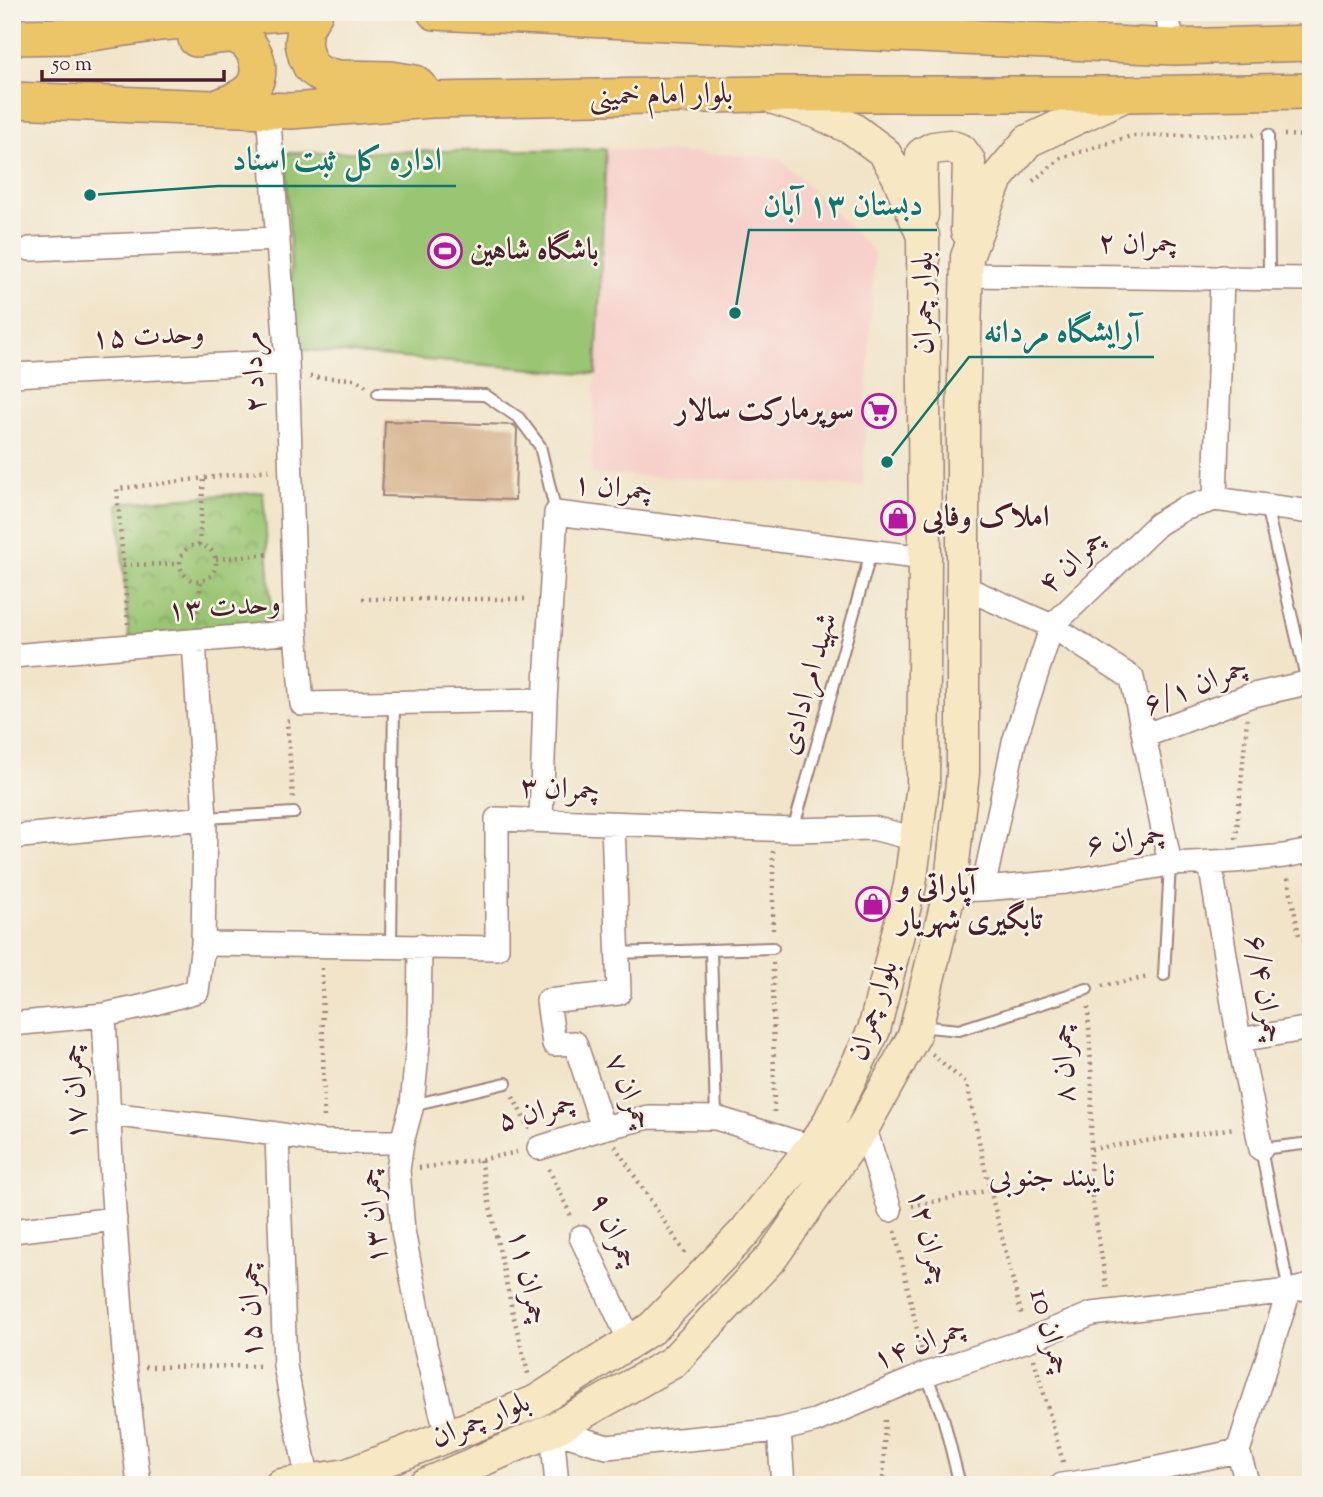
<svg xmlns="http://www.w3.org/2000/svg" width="1323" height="1497" font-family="'Sorts Mill Goudy',Amiri,serif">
	<defs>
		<pattern id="park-crowns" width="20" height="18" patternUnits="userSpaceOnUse" patternTransform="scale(1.75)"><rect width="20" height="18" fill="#9ac572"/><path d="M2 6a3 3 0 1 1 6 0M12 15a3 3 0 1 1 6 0" fill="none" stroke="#809f5e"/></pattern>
	</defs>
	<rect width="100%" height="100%" fill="#f7f3e8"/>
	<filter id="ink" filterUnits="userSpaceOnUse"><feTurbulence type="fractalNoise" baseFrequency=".0143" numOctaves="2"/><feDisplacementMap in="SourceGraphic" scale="14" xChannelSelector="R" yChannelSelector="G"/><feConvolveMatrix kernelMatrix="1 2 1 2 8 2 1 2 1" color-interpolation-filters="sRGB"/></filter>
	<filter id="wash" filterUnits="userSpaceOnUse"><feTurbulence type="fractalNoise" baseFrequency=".00686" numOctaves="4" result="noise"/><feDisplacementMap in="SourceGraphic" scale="28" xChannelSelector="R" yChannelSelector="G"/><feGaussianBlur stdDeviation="1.57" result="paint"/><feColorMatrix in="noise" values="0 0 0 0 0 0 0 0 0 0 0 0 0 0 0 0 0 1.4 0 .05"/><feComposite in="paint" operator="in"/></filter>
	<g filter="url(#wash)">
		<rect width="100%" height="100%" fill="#f1e4c9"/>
		<!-- built -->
		<path fill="#f7d0cb" d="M606 149 778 157 874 252 863 486 591 474Z"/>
		<!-- park -->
		<path fill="url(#park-crowns)" stroke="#72724e" stroke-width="2" d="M263 492 273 626 129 637 118 503Z"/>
		<!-- garden -->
		<path fill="#9ac572" stroke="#72724e" stroke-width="2" d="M606 149 596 374 294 349 286 153Z"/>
		<g id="blocks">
			<!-- building -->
			<path fill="#d4ae87" d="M385 421 514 425 517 429 515 500 382 496Z"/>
		</g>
	</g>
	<g filter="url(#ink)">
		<use href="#blocks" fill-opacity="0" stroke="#9e827a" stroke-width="2"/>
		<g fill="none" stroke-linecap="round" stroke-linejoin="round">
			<!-- lane casing -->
			<g stroke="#9e827a" stroke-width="14">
				<path id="lane" d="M1268 135 1269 277
					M378 393 485 395 519 418 540 446 556 513
					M1266 506 1307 682
					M205 818 294 813
					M793 830 871 552
					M391 946 394 702
					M711 951 716 1118
					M616 953 773 948
					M1164 975 1170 864
					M918 1026 959 1030 1087 989
					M412 1105 506 1083
					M1289 1291 1261 1149 1311 1143
					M926 1374 943 1417 960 1485"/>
			</g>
			<!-- street casing -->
			<g stroke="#9e827a" stroke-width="26">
				<path id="street" d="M1166 12 1174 47
					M268 110 287 362 296 632 302 704 545 700
					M30 249 278 239
					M965 275 1311 279
					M12 375 287 362
					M1215 499 1222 277
					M963 587 1052 626 1132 678 1144 736
					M12 656 296 632
					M541 820 545 700 556 513 925 558
					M12 837 205 818
					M1210 863 1239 1040 1261 1149
					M1170 864 1144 736 1249 696 1311 682
					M983 889 1014 742 1052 626 1158 524 1183 509 1215 499 1311 512
					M950 890 983 889 1065 882 1170 864 1234 861 1284 856 1311 851
					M203 944 497 948V819L793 830 873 828 916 839
					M420 946 419 1034 412 1105 402 1142 398 1170 403 1231 425 1346 447 1436
					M12 1024 104 1015
					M1239 1040 1311 1028
					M109 1114 277 1134 324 1142H402
					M864 1126 890 1210
					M603 1128 575 1043 554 1044 548 1001 619 993 613 824
					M277 1134 285 1366 308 1481
					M539 1148 603 1128 649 1117 716 1118 812 1147
					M12 1231 115 1219
					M581 1237 630 1341
					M779 1430 783 1485
					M1238 1451 1289 1291
					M139 1485 125 1367 112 1182 104 1015 141 1007 197 991 203 944 205 818 194 641
					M557 1485 552 1430 607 1447 779 1430 815 1421 926 1374 1028 1340 1092 1314 1289 1291 1311 1286
					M1062 1485 1116 1477 1238 1451 1248 1485"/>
			</g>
			<!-- secondary casing -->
			<g stroke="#9e827a" stroke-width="35">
				<path id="secondary" d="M922 215 921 179 922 154 933 148 949 146 961 150 969 161 967 231
					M281 1485 347 1475 535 1402 652 1328 744 1233 812 1147 827 1126 874 1030 910 885 923 785 925 558 923 236 898 176 884 152 853 129 819 113 774 98
					M424 1485 552 1430 673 1362 772 1257 864 1126 914 1036 950 890 963 773V420L967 257 997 178 1028 141 1128 94"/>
			</g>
			<!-- primary casing -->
			<g stroke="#9e827a" stroke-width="38">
				<path id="primary" d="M315 12 305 29 303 43 306 56 311 67 322 75 339 78 391 79 415 83 426 95
					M435 12 1174 47 1311 43
					M12 37 71 36 160 23 294 12
					M196 39C204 38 229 34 235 36 256 42 266 74 250 90 241 99 228 103 216 108
					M12 100 291 111 431 100 763 94H1129L1311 91"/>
			</g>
			<!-- path -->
			<path stroke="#9e827a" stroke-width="4.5" stroke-dasharray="2 5" stroke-linecap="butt" d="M1284 135 1311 136
				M1033 181 1061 158 1131 136 1254 135
				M310 377 355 379 366 386
				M180 563a18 18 0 1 1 36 0a18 18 0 1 1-36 0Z
				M199 545 204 478
				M216 559 271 554
				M123 565 179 564
				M362 599H529
				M197 619 201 582
				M128 624 117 489 269 470
				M289 720 287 721 293 798
				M1236 839 1247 719
				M773 851V933
				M1288 878 1299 935 1311 944
				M773 963 774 1112
				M322 968 324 1121
				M1102 986 1149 977
				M1088 1007 1092 1087 1090 1184 1107 1290
				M932 1054 967 1084 984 1165 1022 1317
				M513 1097 529 1129
				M615 1146 687 1256
				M1091 1149 1235 1128
				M480 1160 513 1314 529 1377
				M419 1168 480 1160 517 1152
				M549 1169 572 1218
				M912 1206 991 1190
				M895 1231 922 1352
				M1034 1359 1063 1462
				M145 1367 263 1366
				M883 1485 885 1416"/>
			<!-- lane -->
			<use href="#lane" stroke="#fff" stroke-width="10"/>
			<!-- street -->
			<use href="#street" stroke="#fff" stroke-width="23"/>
			<!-- secondary -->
			<use href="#secondary" stroke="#f7e8c3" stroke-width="32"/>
			<!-- primary -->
			<use href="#primary" stroke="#ecc569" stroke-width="35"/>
			<!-- path-bridge -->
			<path stroke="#9e827a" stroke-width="4.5" stroke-dasharray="2 5" stroke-linecap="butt" d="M1305 12 1306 117"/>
		</g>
	</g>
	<!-- icons -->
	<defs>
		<g id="stadium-ring" transform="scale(1.75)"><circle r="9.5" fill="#f7f3e8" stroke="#b5179e" stroke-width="1.5"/><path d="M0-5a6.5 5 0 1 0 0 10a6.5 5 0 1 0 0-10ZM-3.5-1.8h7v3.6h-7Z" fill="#b5179e"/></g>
		<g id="supermarket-ring" transform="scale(1.75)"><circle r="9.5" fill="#f7f3e8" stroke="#b5179e" stroke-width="1.5"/><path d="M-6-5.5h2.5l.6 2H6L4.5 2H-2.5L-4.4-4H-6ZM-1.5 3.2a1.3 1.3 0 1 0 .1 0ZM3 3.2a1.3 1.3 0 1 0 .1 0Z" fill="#b5179e"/></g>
		<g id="shop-ring" transform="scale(1.75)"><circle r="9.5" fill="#f7f3e8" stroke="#b5179e" stroke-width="1.5"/><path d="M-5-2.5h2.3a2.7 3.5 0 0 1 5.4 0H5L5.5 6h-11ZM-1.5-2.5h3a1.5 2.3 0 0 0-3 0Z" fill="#b5179e"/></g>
	</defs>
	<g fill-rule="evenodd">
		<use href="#stadium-ring" x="445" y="251"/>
		<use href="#supermarket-ring" x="879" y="411"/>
		<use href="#shop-ring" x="898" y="518"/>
		<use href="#shop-ring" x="873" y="904"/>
	</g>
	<g text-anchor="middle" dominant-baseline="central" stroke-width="5" stroke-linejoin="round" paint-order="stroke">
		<!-- street labels -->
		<g font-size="30" fill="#4a1f2b" stroke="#f7f3e8">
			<text transform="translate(661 96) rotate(-1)">بلوار امام خمینی</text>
			<text x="1138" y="244">چمران ۲</text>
			<text transform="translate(924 303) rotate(-90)">بلوار چمران</text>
			<text transform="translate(148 337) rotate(-3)">وحدت ۱۵</text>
			<text transform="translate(255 372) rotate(-93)">مرداد ۲</text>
			<text transform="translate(613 489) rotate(6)">چمران ۱</text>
			<text transform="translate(1073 562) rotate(-44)">چمران ۴</text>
			<text transform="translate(224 608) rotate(-4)">وحدت ۱۳</text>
			<text transform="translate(809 684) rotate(-74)">شهید امرادادی</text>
			<text transform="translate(1196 687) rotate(-22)">چمران ۶/۱</text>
			<text transform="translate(560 790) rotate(3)">چمران ۳</text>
			<text transform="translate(1126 841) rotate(-9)">چمران ۶</text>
			<text transform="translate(1263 989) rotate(80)">چمران ۶/۴</text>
			<text transform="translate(874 1011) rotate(-72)">بلوار چمران</text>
			<text transform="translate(1065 1063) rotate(-92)">چمران ۸</text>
			<text transform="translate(76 1092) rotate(-93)">چمران ۱۷</text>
			<text transform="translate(628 1092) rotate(67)">چمران ۷</text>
			<text transform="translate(537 1113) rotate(-15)">چمران ۵</text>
			<text transform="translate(375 1216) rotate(-95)">چمران ۱۳</text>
			<text transform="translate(613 1231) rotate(65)">چمران ۹</text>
			<text transform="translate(927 1237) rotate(76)">چمران ۱۲</text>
			<text transform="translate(527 1277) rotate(77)">چمران ۱۱</text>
			<text transform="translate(252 1310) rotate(-92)">چمران ۱۵</text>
			<text transform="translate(1049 1332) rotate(75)">چمران 10</text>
			<text transform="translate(920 1345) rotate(-21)">چمران ۱۴</text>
			<text transform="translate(481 1421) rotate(-22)">بلوار چمران</text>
		</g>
		<!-- poi labels -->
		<g font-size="30" font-weight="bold" fill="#4a1f2b" stroke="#f7f3e8" text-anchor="start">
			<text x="470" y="251">باشگاه شاهین</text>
			<text x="854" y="411" text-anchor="end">سوپرمارکت سالار</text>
			<text x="922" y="518">املاک وفایی</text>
			<text x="898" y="887">آپاراتی و<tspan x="898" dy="34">تابگیری شهریار</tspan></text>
		</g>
		<!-- neighbourhood labels -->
		<g font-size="32" fill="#4a1f2b" stroke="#f7f3e8">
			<text x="1052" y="1178">نایبند جنوبی</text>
		</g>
	</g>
	<!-- callouts -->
	<path fill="none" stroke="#0f766e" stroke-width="2.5" d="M90 195L218 186H456M735 313L749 230H937M887 462L969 357H1154"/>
	<g fill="#0f766e" stroke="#f7f3e8" stroke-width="2.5">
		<circle cx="90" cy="195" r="7"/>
		<circle cx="735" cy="313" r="7"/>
		<circle cx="887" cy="462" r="7"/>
	</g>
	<g font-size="32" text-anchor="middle" font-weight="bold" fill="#0f766e" stroke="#f7f3e8" stroke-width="5" stroke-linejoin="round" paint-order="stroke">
		<text x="337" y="170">اداره کل ثبت اسناد</text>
		<text x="843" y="215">دبستان ۱۳ آبان</text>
		<text x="1062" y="342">آرایشگاه مردانه</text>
	</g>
	<!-- margin -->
	<rect width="1323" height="1497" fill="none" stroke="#f7f3e8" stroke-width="42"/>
	<!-- scale -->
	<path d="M42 70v10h182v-10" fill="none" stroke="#4a1f2b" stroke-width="3.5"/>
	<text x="52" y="70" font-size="21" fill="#4a1f2b" stroke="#f7f3e8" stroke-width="5" paint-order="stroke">50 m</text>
</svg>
